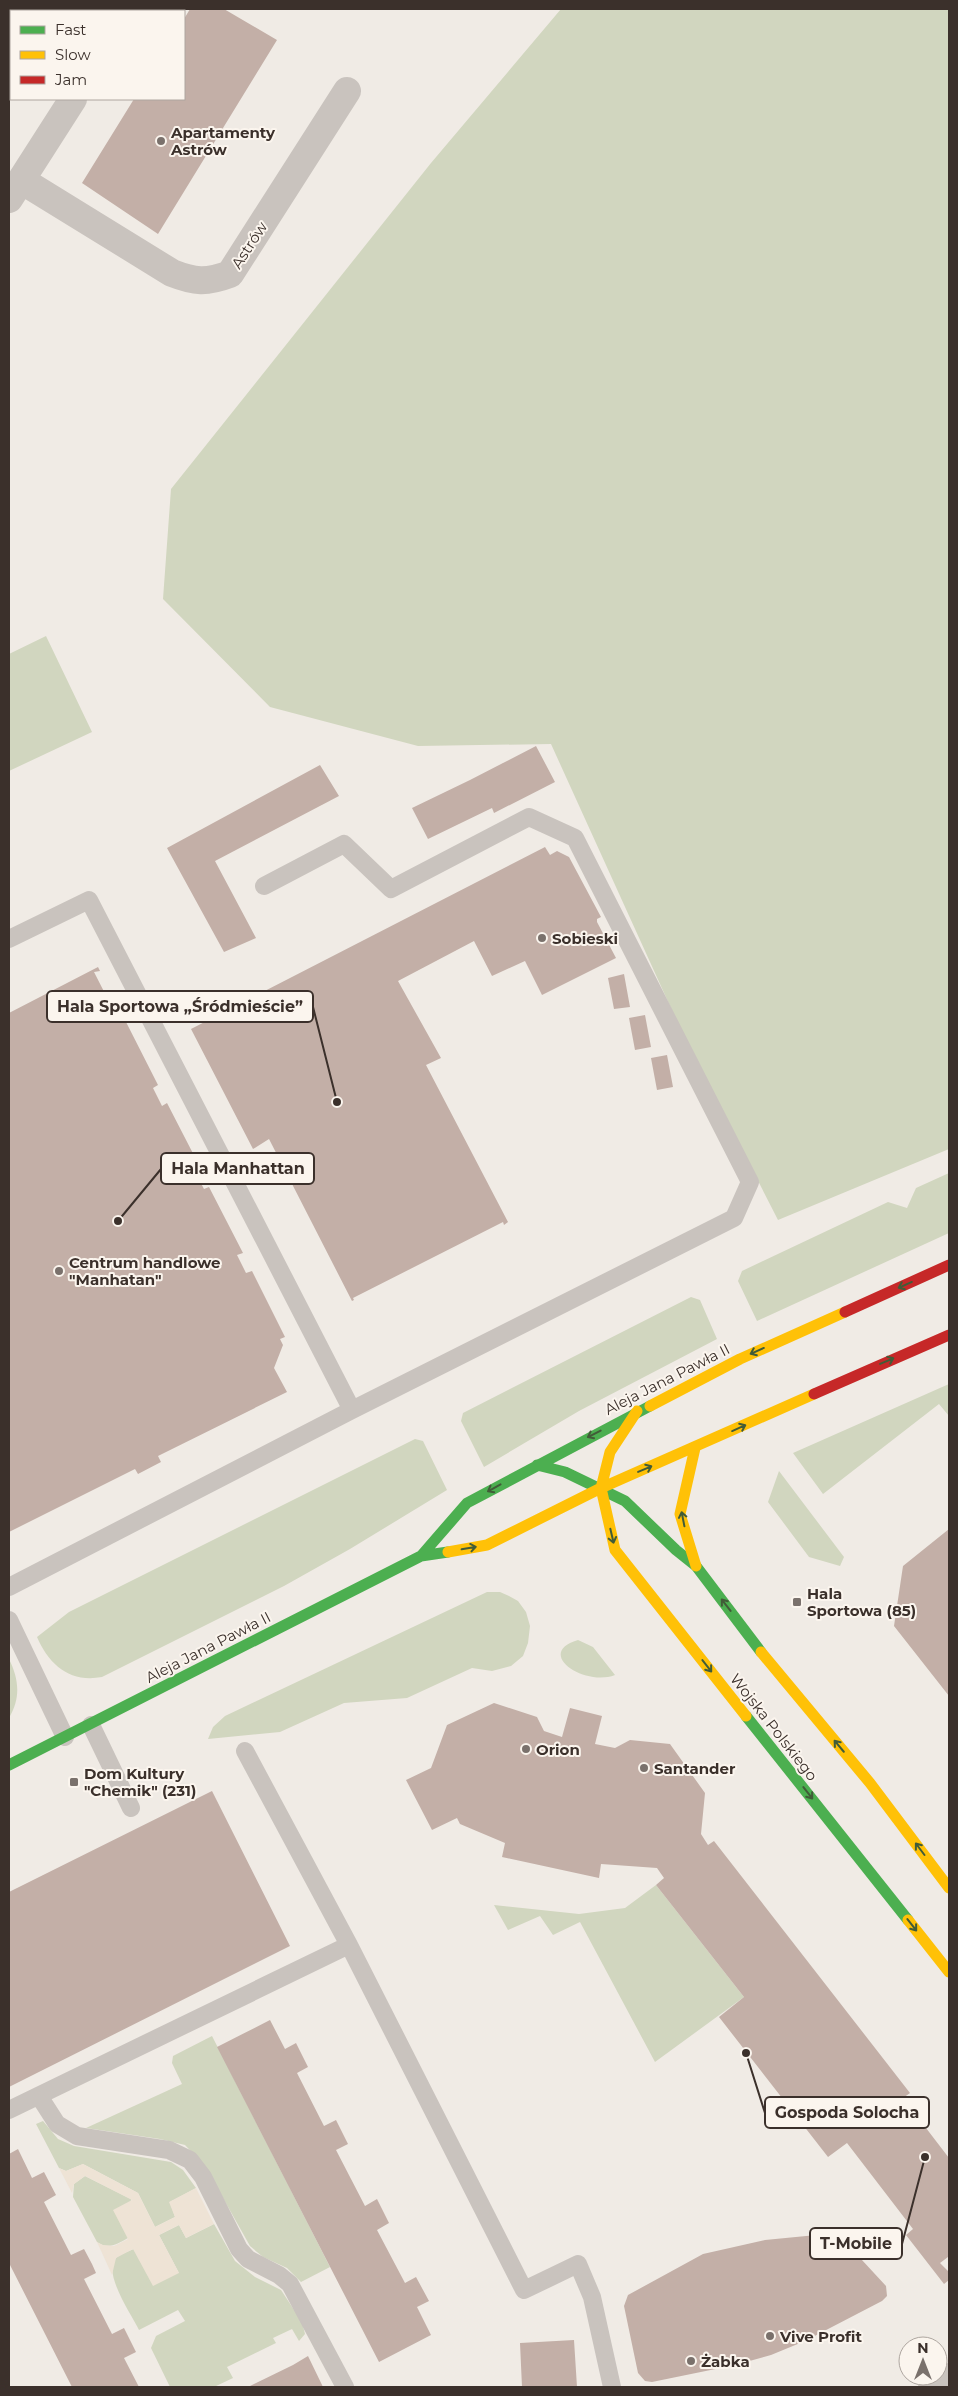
<svg xmlns="http://www.w3.org/2000/svg" width="958" height="2396" font-family="Montserrat,sans-serif">
	<rect width="100%" height="100%" fill="#f0ebe5"/>
	<!-- green -->
	<path fill="#d1d6bf" d="M561 9H949V1149L778 1220 680 1028 551 744 418 746 270 707 163 599 171 489 431 163Z
		M46 636 92 732 9 771V654Z
		M949 1173V1233L757 1321 738 1281 742 1271 888 1202 907 1208 916 1188Z
		M691 1297 700 1300 717 1339 579 1411 484 1467 461 1421 463 1413Z
		M949 1384V1416L939 1404 823 1494 793 1453Z
		M415 1439 423 1441 447 1490 350 1549 284 1586 102 1677C70 1683 49 1665 37 1637L69 1612Z
		M779 1471 844 1557 840 1566 809 1557 768 1502Z
		M487 1592H500L509 1596 518 1601 526 1612 530 1626 528 1643 523 1656 511 1666 492 1671 472 1668 407 1698 344 1703 280 1732 208 1739 213 1727 225 1716Z
		M578 1640 593 1647 615 1675C584 1687 534 1653 578 1640Z
		M9 1659C19 1679 21 1698 9 1718Z
		M656 1885 744 1997 655 2062 580 1922 553 1935 540 1916 508 1930 494 1905 579 1914 625 1908Z
		M212 2036 330 2267 301 2282 287 2268 263 2257 250 2246 205 2166 185 2145 160 2139 86 2128 182 2084 172 2063 173 2056Z
		M43 2121 58 2139 74 2146 171 2162 183 2170 196 2188 170 2202 175 2217 155 2227 138 2193 83 2164 66 2171 59 2168 36 2124Z
		M85 2176 131 2199 128 2238C117 2244 108 2250 97 2242L73 2197 74 2184Z
		M214 2224 235 2261 255 2277 281 2290 302 2322 305 2334 299 2341 292 2329 273 2338 276 2343 227 2367 233 2378 214 2387H170L151 2348 156 2336 185 2321 178 2310 139 2330C132 2315 102 2273 116 2258 120 2254 129 2251 134 2249L179 2273 159 2235 179 2225 186 2238Z"/>
	<!-- plaza -->
	<path fill="#eee3d5" d="M83 2164 138 2193 155 2227 175 2217 169 2202 196 2188 214 2224 186 2238 179 2225 159 2235 179 2273 153 2286 133 2249 116 2258 112 2275 97 2242 103 2245 114 2246 128 2239 113 2210 132 2200 85 2176 74 2184 72 2193 59 2168 66 2171Z"/>
	<!-- building -->
	<path fill="#c3afa7" d="M190 9H224L277 40 158 234 82 183 134 99H184V19Z
		M536 746 555 782 494 813 492 808 428 839 412 808 470 780Z
		M320 765 339 796 215 861 256 938 224 952 167 848Z
		M545 847 550 855 557 851 569 857 601 917 597 919V922L616 958 542 995 525 961 492 976 474 941 398 981 441 1058 426 1065 508 1222 504 1225 503 1222 353 1298 354 1300 352 1301 269 1139 253 1149 191 1029Z
		M98 967 100 971 94 972 120 1023 125 1020 158 1085 153 1088 162 1106 167 1103 201 1169 195 1172 204 1189 209 1187 243 1253 237 1255 246 1273 252 1271 285 1337 280 1339 283 1345 274 1368 287 1392 158 1456 161 1462 138 1474 135 1469 9 1532V1013Z
		M624 974 630 1007 614 1009 608 978Z
		M645 1015 651 1047 635 1050 629 1018Z
		M667 1055 673 1087 657 1090 651 1058Z
		M949 1529V1696L894 1626 903 1566Z
		M494 1703 537 1717 544 1731 562 1737 570 1708 602 1716 595 1744 615 1748 630 1740 670 1744 705 1793 701 1834 708 1845 714 1841 910 2093 903 2098 949 2158V2258L948 2257 940 2263 949 2272V2280L944 2284 906 2235 913 2229 847 2143 828 2157 719 2017 744 1997 656 1885 664 1878 657 1868 601 1864 599 1878 502 1857 505 1843 460 1824 457 1818 432 1830 406 1780 431 1768 447 1725Z
		M212 1791 290 1946 9 2087V1892Z
		M270 2020 285 2049 296 2043 308 2067 297 2073 324 2126 336 2120 348 2144 336 2150 365 2206 377 2199 389 2223 377 2230 405 2283 416 2277 429 2301 417 2307 431 2335 379 2362 217 2047Z
		M18 2149 32 2178 44 2172 56 2195 44 2202 71 2255 84 2249 92 2264 96 2273 84 2279 112 2334 124 2328 136 2352 124 2358 139 2387H72L9 2263V2154Z
		M837 2233 886 2286 887 2296 882 2301 805 2341 771 2355 735 2365 652 2382 645 2381 638 2373 624 2306 628 2295 703 2254 765 2240Z
		M574 2340 577 2387H522L520 2343Z
		M308 2356 323 2387H248L293 2365Z"/>
	<g fill="none" stroke-linecap="round" stroke-linejoin="round">
		<!-- lane -->
		<path stroke="#c9c3be" stroke-width="18" d="M9 939 89 900 352 1410
			M9 1587 352 1410 734 1218 750 1182 575 838 529 817 391 889 344 844 264 886
			M9 1620 65 1737
			M91 1725 131 1808
			M245 1751 349 1945
			M39 2096 57 2124 77 2136 169 2150 190 2160 203 2177 239 2249 248 2259 279 2275 290 2284 345 2387
			M9 2110 349 1945 524 2290 578 2264 592 2297 612 2387"/>
		<!-- street -->
		<path stroke="#c9c3be" stroke-width="28" d="M129 11 131 9
			M21 180 172 273C195 282 206 283 230 274L347 91
			M9 199 73 99
			M932 2387 949 2377"/>
		<!-- fast -->
		<path stroke="#4caf50" stroke-width="11" d="M537 1465 565 1472 625 1501 676 1550 696 1566 761 1652
			M421 1556 467 1503 650 1406
			M746 1716 908 1920
			M9 1765 421 1556 448 1552"/>
		<!-- slow -->
		<path stroke="#ffc107" stroke-width="11" d="M650 1406 740 1359 845 1312
			M637 1411 610 1452 601 1488 615 1550 746 1716
			M695 1448 680 1514 696 1566
			M448 1552 487 1545 601 1488 814 1394
			M761 1652 870 1783 949 1888
			M908 1920 949 1972"/>
		<!-- jam -->
		<path stroke="#c62828" stroke-width="11" d="M845 1312 949 1265
			M814 1394 949 1335"/>
	</g>
	<!-- one-way arrows -->
	<defs><path id="oneway-shaft" d="M-6 0H5M1.5-3L5.5 0L1.5 3" fill="none" stroke-width="1.6" stroke-linecap="round" stroke-linejoin="round" transform="scale(1.25)"/></defs>
	<g stroke="#415c38">
		<use href="#oneway-shaft" transform="translate(905 1285) rotate(156)"/>
		<use href="#oneway-shaft" transform="translate(757 1351) rotate(156)"/>
		<use href="#oneway-shaft" transform="translate(887 1361) rotate(-23)"/>
		<use href="#oneway-shaft" transform="translate(739 1428) rotate(-24)"/>
		<use href="#oneway-shaft" transform="translate(594 1434) rotate(153)"/>
		<use href="#oneway-shaft" transform="translate(645 1469) rotate(-23)"/>
		<use href="#oneway-shaft" transform="translate(494 1488) rotate(151)"/>
		<use href="#oneway-shaft" transform="translate(683 1519) rotate(-101)"/>
		<use href="#oneway-shaft" transform="translate(612 1536) rotate(77)"/>
		<use href="#oneway-shaft" transform="translate(469 1548) rotate(-10)"/>
		<use href="#oneway-shaft" transform="translate(726 1605) rotate(-128)"/>
		<use href="#oneway-shaft" transform="translate(707 1666) rotate(52)"/>
		<use href="#oneway-shaft" transform="translate(839 1746) rotate(-130)"/>
		<use href="#oneway-shaft" transform="translate(808 1793) rotate(52)"/>
		<use href="#oneway-shaft" transform="translate(920 1849) rotate(-127)"/>
		<use href="#oneway-shaft" transform="translate(912 1925) rotate(52)"/>
	</g>
	<!-- markers -->
	<g fill="#7a716c" stroke="#fbf5ee" stroke-width="2">
		<circle cx="161" cy="141" r="5"/>
		<circle cx="542" cy="938" r="5"/>
		<circle cx="59" cy="1271" r="5"/>
		<rect x="792" y="1597" width="10" height="10" rx="2.5"/>
		<circle cx="526" cy="1749" r="5"/>
		<circle cx="644" cy="1768" r="5"/>
		<rect x="69" y="1777" width="10" height="10" rx="2.5"/>
		<circle cx="770" cy="2336" r="5"/>
		<circle cx="691" cy="2361" r="5"/>
	</g>
	<g text-anchor="middle" dominant-baseline="central" stroke-width="4" stroke-linejoin="round" paint-order="stroke">
		<!-- poi labels -->
		<g font-size="15" font-weight="bold" fill="#3b302b" stroke="#fbf5ee" text-anchor="start">
			<text x="171" y="132">Apartamenty<tspan x="171" dy="17">Astrów</tspan></text>
			<text x="552" y="938">Sobieski</text>
			<text x="69" y="1262">Centrum handlowe<tspan x="69" dy="17">"Manhatan"</tspan></text>
			<text x="807" y="1593">Hala<tspan x="807" dy="17">Sportowa (85)</tspan></text>
			<text x="536" y="1749">Orion</text>
			<text x="654" y="1768">Santander</text>
			<text x="84" y="1773">Dom Kultury<tspan x="84" dy="17">"Chemik" (231)</tspan></text>
			<text x="780" y="2336">Vive Profit</text>
			<text x="701" y="2361">Żabka</text>
		</g>
		<!-- street labels -->
		<g font-size="15" fill="#3b302b" stroke="#fbf5ee">
			<text transform="translate(249 245) rotate(-57)">Astrów</text>
			<text transform="translate(667 1379) rotate(-27)">Aleja Jana Pawła II</text>
			<text transform="translate(208 1647) rotate(-27)">Aleja Jana Pawła II</text>
			<text transform="translate(774 1727) rotate(52)">Wojska Polskiego</text>
		</g>
	</g>
	<!-- callouts -->
	<path fill="none" stroke="#3b302b" stroke-width="2" d="M337 1102L313 1007M118 1221L161 1169M746 2053L765 2113M925 2157L902 2244"/>
	<g fill="#3b302b" stroke="#fbf5ee" stroke-width="2">
		<circle cx="337" cy="1102" r="5"/>
		<circle cx="118" cy="1221" r="5"/>
		<circle cx="746" cy="2053" r="5"/>
		<circle cx="925" cy="2157" r="5"/>
	</g>
	<g fill="#fbf5ee" stroke="#3b302b" stroke-width="2">
		<rect x="47" y="991" width="266" height="31" rx="5"/>
		<rect x="161" y="1153" width="153" height="31" rx="5"/>
		<rect x="765" y="2097" width="164" height="31" rx="5"/>
		<rect x="810" y="2228" width="92" height="31" rx="5"/>
	</g>
	<g font-size="16" text-anchor="middle" font-weight="bold" fill="#3b302b">
		<text x="180" y="1012">Hala Sportowa „Śródmieście”</text>
		<text x="238" y="1174">Hala Manhattan</text>
		<text x="847" y="2118">Gospoda Solocha</text>
		<text x="856" y="2249">T-Mobile</text>
	</g>
	<!-- border -->
	<rect width="958" height="2396" fill="none" stroke="#3b302b" stroke-width="20"/>
	<!-- legend -->
	<rect x="10" y="10" width="175" height="90" fill="#fbf5ee" stroke="#aea6a0"/>
	<rect x="20" y="26" width="25" height="8" fill="#4caf50" stroke="#aea6a0"/>
	<text x="55" y="35" font-size="15" fill="#3b302b">Fast</text>
	<rect x="20" y="51" width="25" height="8" fill="#ffc107" stroke="#aea6a0"/>
	<text x="55" y="60" font-size="15" fill="#3b302b">Slow</text>
	<rect x="20" y="76" width="25" height="8" fill="#c62828" stroke="#aea6a0"/>
	<text x="55" y="85" font-size="15" fill="#3b302b">Jam</text>
	<!-- north arrow -->
	<g transform="translate(923 2361)"><circle r="24" fill="#fbf5ee" stroke="#aea6a0"/>
	<path d="M0-4L9 19L0 12L-9 19Z" fill="#7a716c"/>
	<text y="-8" font-size="14" font-weight="bold" text-anchor="middle" fill="#3b302b">N</text>
	</g>
</svg>
